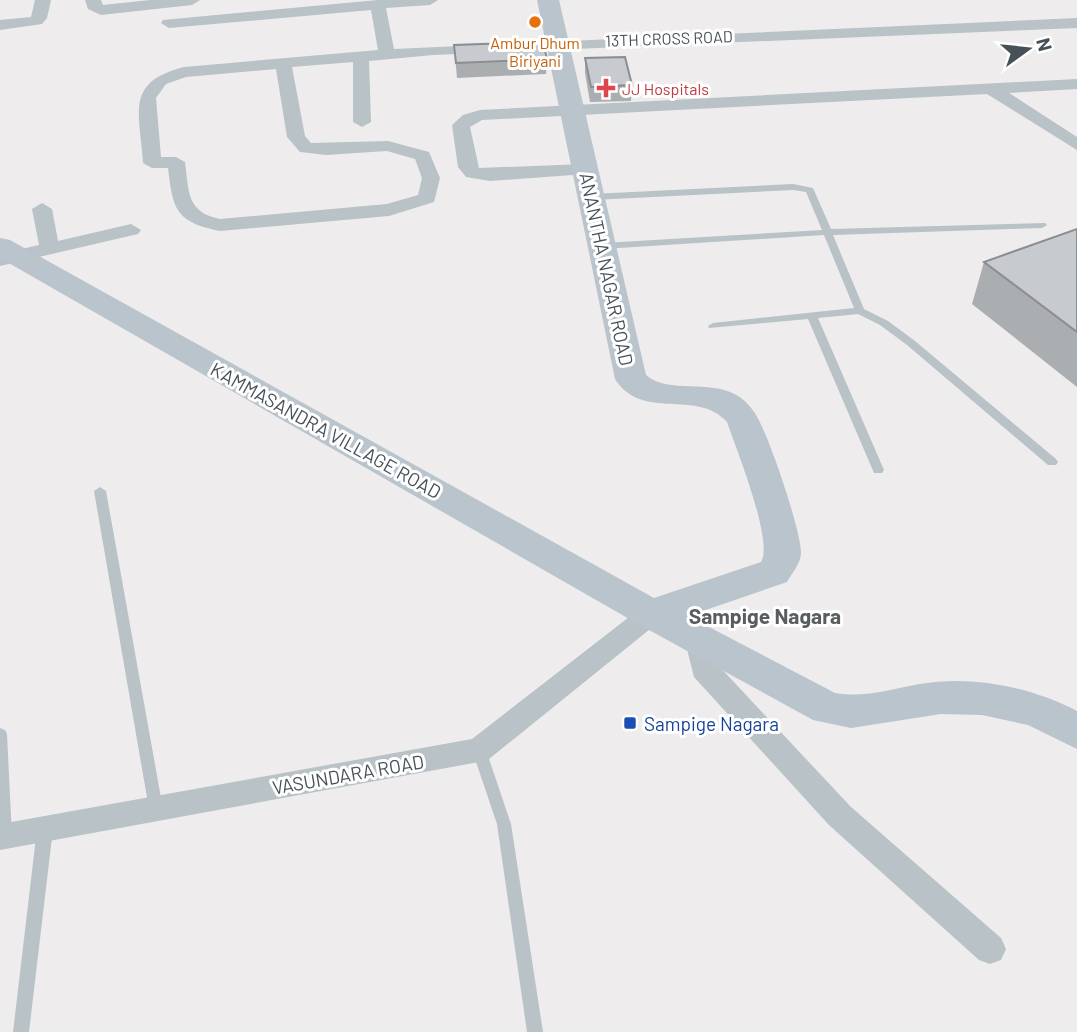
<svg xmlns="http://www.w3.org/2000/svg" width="1077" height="1032" font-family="Barlow,sans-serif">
  <rect width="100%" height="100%" fill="#eeecec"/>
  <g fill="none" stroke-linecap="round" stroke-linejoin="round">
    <path fill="#b8c2c7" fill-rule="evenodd" d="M793 184 813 188 831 229 1045 223 1047 225 1042 228 833 235 864 309 888 321 915 341 1056 459 1058 462 1056 465H1048L907 345 880 325 858 314 818 318 884 470 882 473H874L808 319 709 328 708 326 713 323 854 308 824 235 603 249 598 246 603 243 822 230 806 192 793 190 592 200 587 197 592 194Z
      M100 487 106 491 163 809 161 814 156 815 151 814 149 809 94 491Z
      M0 728 5 730 7 734 12 837 9 842 4 844 0 842Z
      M479 744 484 746 486 750 511 824 543 1032H527L497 824 472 750 474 746Z
      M45 822 50 824 53 829 29 1032H13L37 829 40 824Z"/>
    <path fill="#b8c2c7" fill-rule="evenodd" d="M35 0H51L47 18 42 24 0 30V20L31 17Z
      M85 0H101L103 5 150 0H200L192 5 101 15 88 9Z
      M378 0H438L430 5 386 8 394 49 1077 18V28L433 55 369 61 371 122 362 127 353 122V62L292 67 305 136 311 143 388 141 429 152 440 178 434 202 389 216 220 231C176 222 173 210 168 168H152L143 163C140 113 124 82 184 67L378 50 371 10 169 28 161 23 163 20ZM276 69 287 137 300 152 326 155 387 151 415 159 422 178 418 195 387 204 220 219C186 212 189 191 185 162L176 157H161L156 98 166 84 186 77Z
      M1077 79V89L1009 93 1077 137V150L987 94 482 120 470 127 479 168 586 164 595 169 586 174 490 181 466 177 458 167 452 125 463 115 480 110Z
      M42 203 52 209 58 241 131 224 141 230 138 234 0 266V254L39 245 32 209Z
      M651 604 660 607 664 614 660 621 489 759 479 762 0 850V824L472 739 642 607Z
      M698 631 707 634 717 664 851 807 1001 938 1006 949 1001 960 990 964 979 960 829 825 694 677 685 641 689 634Z"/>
    <path fill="#b9c4cc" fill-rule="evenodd" d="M537 0H559L646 375C669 395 709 378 738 396 745 400 752 408 756 415 769 436 801 530 801 553 801 563 792 573 787 582L688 616 835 693C864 698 892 689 920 684 973 675 1030 687 1077 711V749L1028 725 982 715 941 714 851 728 813 720 638 624 0 258V238L10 240 654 598 761 562C774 542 736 448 727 422 697 388 642 422 615 379Z"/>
  </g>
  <path fill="#abaeb1" d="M454 45 547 59 546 74 457 78Z
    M585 58 632 85 631 101 590 102 585 73Z
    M1077 229V387L972 304 984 262Z"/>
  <path fill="#c7cace" stroke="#8b8d90" stroke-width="2" d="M543 42 547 59 456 63 454 45Z
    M625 57 632 85 591 87 585 58Z
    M1077 229V332L984 262Z"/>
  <circle fill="#e8710a" stroke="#fff" stroke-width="2.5" cx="535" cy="22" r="7"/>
  <path fill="#e0444e" stroke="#fff" stroke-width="2.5" d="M602.5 77.5h7v7h7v7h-7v7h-7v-7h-7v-7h7z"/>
  <rect fill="#1a4fb4" stroke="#fff" stroke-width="2.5" x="623" y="716" width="14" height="14" rx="3.5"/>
  <g text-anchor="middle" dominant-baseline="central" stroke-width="6" stroke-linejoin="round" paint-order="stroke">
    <g font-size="16" fill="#465157" stroke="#fff">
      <text transform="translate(669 38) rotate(-2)">13TH CROSS ROAD</text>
    </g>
    <g font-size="16" fill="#c56008" stroke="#fff">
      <text x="535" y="42">Ambur Dhum<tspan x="535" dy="18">Biriyani</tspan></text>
    </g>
    <g font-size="16" fill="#be3a42" stroke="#fff" text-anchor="start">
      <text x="622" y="88">JJ Hospitals</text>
    </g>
    <g font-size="19" fill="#465157" stroke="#fff">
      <text transform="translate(607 269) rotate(78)">ANANTHA NAGAR ROAD</text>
      <text transform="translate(326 430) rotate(29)">KAMMASANDRA VILLAGE ROAD</text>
      <text transform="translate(348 774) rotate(-10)">VASUNDARA ROAD</text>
    </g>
    <g font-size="19" fill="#164399" stroke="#fff" text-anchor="start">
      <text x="644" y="723">Sampige Nagara</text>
    </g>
    <g font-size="21" font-weight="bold" fill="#595d60" stroke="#fff">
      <text x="765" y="615">Sampige Nagara</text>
    </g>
  </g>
  <g transform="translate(1028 49) rotate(75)" stroke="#ffffff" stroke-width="5" paint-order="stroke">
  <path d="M0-5L12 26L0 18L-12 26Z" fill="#465157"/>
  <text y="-10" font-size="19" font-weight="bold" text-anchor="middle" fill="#465157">N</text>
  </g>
</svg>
